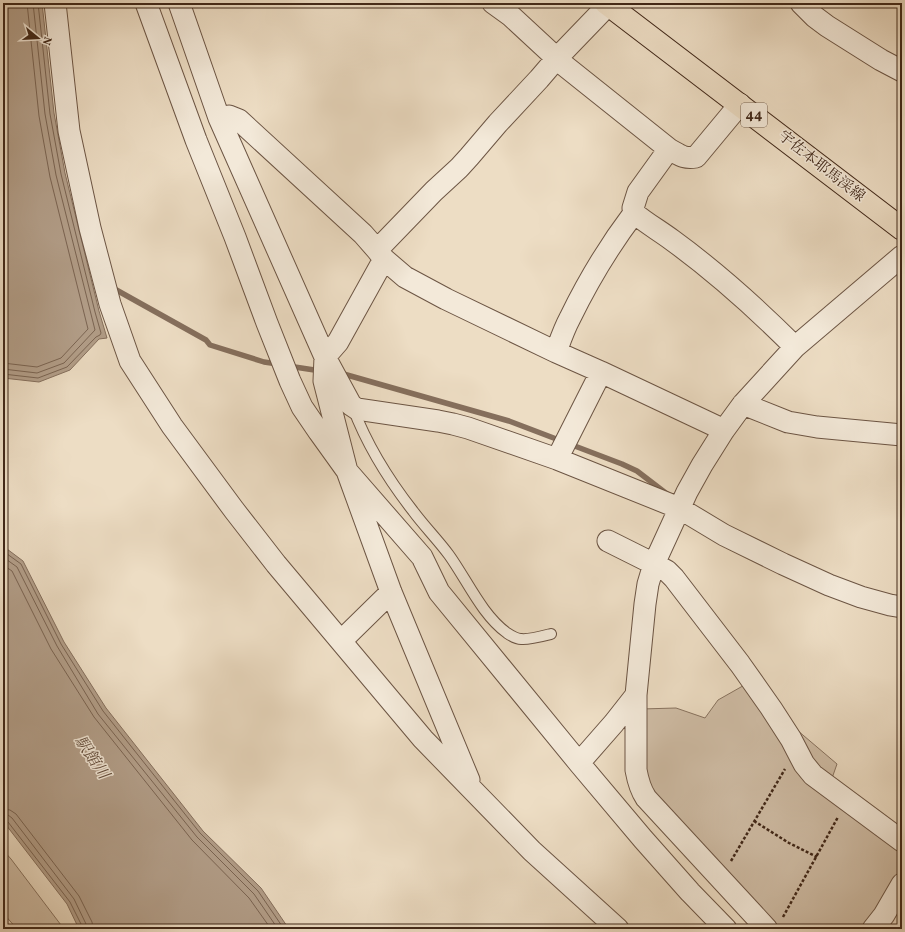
<svg xmlns="http://www.w3.org/2000/svg" width="905" height="932" font-family="Vollkorn,'Noto Serif JP',serif">
  <rect width="100%" height="100%" fill="#edddc4"/>
  <filter id="stains"><feTurbulence type="fractalNoise" baseFrequency=".005" numOctaves="4"/><feColorMatrix values="0 0 0 0 .2 0 0 0 0 .09 0 0 0 0 .02 0 0 0 .5 -.17"/></filter>
  <radialGradient id="worn" r=".72"><stop offset=".6" stop-color="#630" stop-opacity="0"/><stop offset="1" stop-color="#630" stop-opacity=".3"/></radialGradient>
  <path fill="#d0bea7" stroke="#887360" d="M748 683 797 730 837 764 831 781 902 847V873L895 887 868 929H772L648 794 641 709 676 708 705 718 718 700Z
    M3 850 11 859 64 929H17L3 913Z"/>
  <path fill="#b39f8a" stroke="#856f5d" d="M3 3H42L54 113 65 173 99 311 107 338 99 339 70 370 39 382 3 378Z
    M3 546 23 561 64 642 106 708 203 831 261 888 289 929H79L67 904 3 821Z"/>
  <g fill="none" stroke-linecap="round" stroke-linejoin="round">
    <path stroke="#7a6452" stroke-width="1" d="M3 363 37 367 61 358 88 329 50 177 39 116 27 3
      M3 369 37 373 64 363 95 330 56 175 45 114 33 3
      M3 374 38 378 67 367 96 337 100 335 101 333 95 312 61 174 50 114 38 3
      M3 551 21 564 61 644 103 711 200 833 258 891 284 929
      M3 557 17 567 57 646 98 714 197 837 254 894 278 929
      M3 565 12 571 51 649 94 717 192 840 249 898 271 929
      M3 809 10 810 16 814 79 896 92 922 93 929
      M3 815H8L12 818 74 899 86 924 87 929
      M3 820 8 822 70 902 82 926V929"/>
    <path stroke="#856f5d" stroke-width="5.5" d="M111 287 206 340 210 345 264 362 278 364
      M288 366 321 371
      M340 373 509 421 622 464 637 471 667 494"/>
    <defs>
      <path id="service" d="M353 408C367 445 388 479 413 511 424 526 438 540 449 555 467 580 482 615 507 633 510 635 517 639 521 639 528 640 543 636 551 634"/>
      <path id="minor" d="M55 3 69 131 90 228 110 304 130 361 172 426 234 510 276 564 423 739 532 851 618 929
        M146 3 196 140 235 237 267 323 290 381 302 407 319 432 347 471 391 592 469 780
        M179 3 219 118 325 357 351 405 357 409 438 421 453 424 468 428 557 459 679 508 724 535 783 564 829 585 861 597 890 605 902 607
        M493 3 511 16 565 66 669 149C680 155 683 159 696 157L740 104
        M801 3 815 17 827 26 881 60 902 71
        M219 118 229 116 239 120 363 234 377 250 384 259 338 342 325 357 324 381 347 471 422 557 439 592 579 763 643 839 690 892 726 929
        M669 149 638 192 633 208 634 213C646 223 660 231 672 240 716 272 756 308 795 347
        M377 250 434 191 459 168 469 157 498 123 539 79 557 58 610 3
        M384 259 405 277 446 299 556 352 601 372 724 430
        M556 352C560 341 564 329 570 318 588 281 609 246 634 213
        M743 404 788 422 817 427 902 435
        M557 459 601 372
        M608 541 654 564 667 571 674 578 740 664 771 708 791 739 804 764 813 775 902 841
        M341 641 391 592
        M579 763 614 723 636 695
        M767 929 646 798C640 789 638 781 636 770V695L645 604 648 584 654 564 687 492 702 465 724 430 743 404 795 347 902 256
        M873 929 884 915 902 884"/>
      <path id="primary" d="M606 3 902 229"/>
    </defs>
    <use href="#service" stroke="#6c5544" stroke-width="12"/>
    <use href="#minor" stroke="#6c5544" stroke-width="23"/>
    <use href="#primary" stroke="#412819" stroke-width="24"/>
    <path stroke="#412819" stroke-width="2.5" stroke-dasharray="3 2" stroke-linecap="butt" d="M754 821 789 843 817 857
      M731 861 785 769
      M783 917 838 817"/>
    <use href="#service" stroke="#f3e9d9" stroke-width="10"/>
    <use href="#minor" stroke="#f3e9d9" stroke-width="21"/>
    <use href="#primary" stroke="#edddc4" stroke-width="22"/>
  </g>
  <g text-anchor="middle" dominant-baseline="central" stroke-width="3" stroke-linejoin="round" paint-order="stroke">
    <rect fill="#f3e9d9" stroke="#766253" stroke-width="1" x="741" y="103" width="26" height="24" rx="3"/>
    <g font-size="14" font-weight="bold" fill="#412819">
      <text x="754" y="115">44</text>
    </g>
    <g font-size="15" fill="#412819" stroke="#f3e9d9">
      <text transform="translate(821 167) rotate(38)">宇佐本耶馬渓線</text>
    </g>
    <g font-size="16" font-style="italic" fill="#634c3b" stroke="#f3e9d9">
      <text transform="translate(91 758) rotate(56)">駅館川</text>
    </g>
  </g>
  <rect width="905" height="932" fill="none" stroke="#edddc4" stroke-width="16"/>
  <rect x="4" y="4" width="897" height="924" fill="none" stroke="#412819" stroke-width="2"/>
  <rect x="8" y="8" width="889" height="916" fill="none" stroke="#412819"/>
  <g transform="translate(38 38) rotate(108)" stroke="#f3e9d9" stroke-width="3" paint-order="stroke">
  <path d="M0-3L7 15L0 10L-7 15Z" fill="#412819"/>
  <text y="-6" font-size="11" font-weight="bold" text-anchor="middle" fill="#412819">N</text>
  </g>
  <rect width="100%" height="100%" filter="url(#stains)"/>
  <rect width="100%" height="100%" fill="url(#worn)"/>
</svg>
